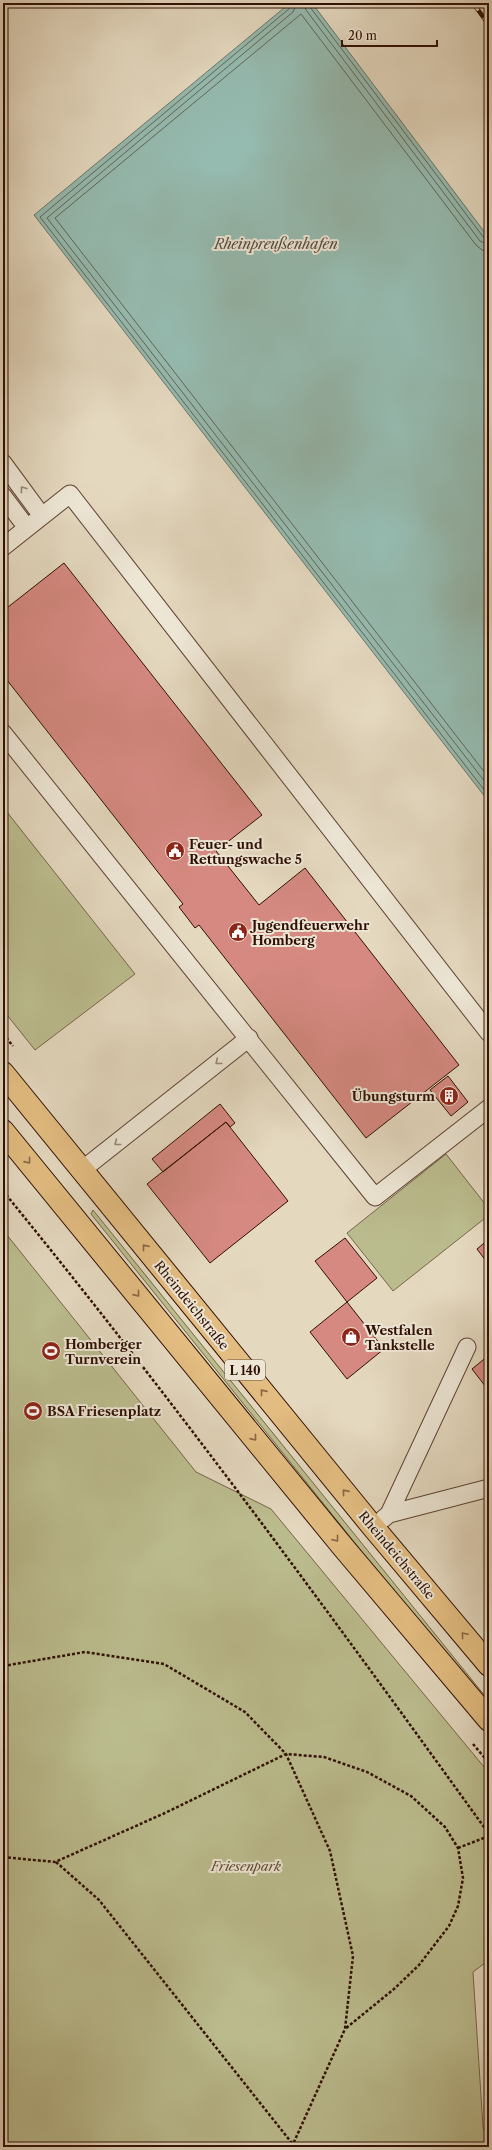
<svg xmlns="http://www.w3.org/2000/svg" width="492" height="2150" font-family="'Libre Caslon Text',serif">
  <rect width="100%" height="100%" fill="#e4d8bf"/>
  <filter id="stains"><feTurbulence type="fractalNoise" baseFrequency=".005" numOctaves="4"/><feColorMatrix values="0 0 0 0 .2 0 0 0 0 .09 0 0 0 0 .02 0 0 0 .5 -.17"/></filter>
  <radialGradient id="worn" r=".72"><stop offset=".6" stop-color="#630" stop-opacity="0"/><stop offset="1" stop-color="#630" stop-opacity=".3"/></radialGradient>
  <path fill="#bbbc8e" stroke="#766648" d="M3 807 135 974 35 1050 3 1010Z
    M446 1154 489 1209V1215L393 1291 347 1233Z
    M93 1210 489 1701V1710L91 1214Z
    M3 1230 196 1472 271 1509 489 1773V1960L473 1972 483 2127 489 2147H3Z"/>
  <path fill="#95baaf" stroke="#6d766a" d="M290 3H312L489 238V802L34 215Z"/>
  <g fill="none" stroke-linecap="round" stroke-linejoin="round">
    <path stroke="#626459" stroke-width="1" d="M292 3 290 8 40 217 489 796
      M297 3 293 12 47 218 489 787
      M304 3 306 10 480 241 489 245
      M309 3 310 7 484 238 489 240
      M489 251 482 250 476 245 301 14 55 218 489 778"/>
  </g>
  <path fill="#d58981" stroke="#300f03" d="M64 563 262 815 216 851 259 905 305 868 459 1065 366 1138 199 925 195 928 179 907 183 904 3 675V611Z
    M448 1076 468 1102 451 1116 430 1090Z
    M220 1104 235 1123 230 1127 226 1122 163 1172 152 1159Z
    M226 1122 288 1201 210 1263 147 1184Z
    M345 1238 377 1278 347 1302 315 1261Z
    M489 1239V1265L477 1249Z
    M347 1302 384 1349 347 1379 310 1332Z
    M489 1355V1391L472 1369Z"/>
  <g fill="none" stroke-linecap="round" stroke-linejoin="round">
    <defs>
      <path id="service" d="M3 463 42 516
        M3 496 27 528
        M3 547 70 494 489 1033
        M3 733 375 1197 489 1108
        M82 1170 249 1038
        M389 1514 467 1347
        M383 1519 389 1514 489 1488"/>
      <path id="primary" d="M3 1073 373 1527 489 1665
        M3 1131 343 1547 489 1720"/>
    </defs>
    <use href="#service" stroke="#5d4132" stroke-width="19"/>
    <use href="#primary" stroke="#300f03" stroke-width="24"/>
    <path stroke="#300f03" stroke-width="2.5" stroke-dasharray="3 2" stroke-linecap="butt" d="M3 1034 13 1046
      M3 1191C173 1399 332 1616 489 1834
      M3 1666 85 1652 164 1664 245 1712 286 1754 330 1851 353 1956 345 2029 294 2142 289 2147
      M473 1744 489 1763
      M458 1848 489 1836
      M3 1857 55 1862 165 1813 286 1754 324 1757 367 1772 411 1796 445 1827 458 1848 463 1878 458 1906 449 1926 419 1965 394 1989 345 2029
      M56 1862 99 1900 295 2147"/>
    <use href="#service" stroke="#ede6d5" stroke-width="17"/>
    <use href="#primary" stroke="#e2bc80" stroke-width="22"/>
    <defs>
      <path id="rail" d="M473 3 489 25"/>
    </defs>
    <use href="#rail" stroke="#300f03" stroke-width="4.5"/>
    <use href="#rail" stroke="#ede6d5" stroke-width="3" stroke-dasharray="9" stroke-linecap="butt"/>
  </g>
  <defs><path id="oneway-chevron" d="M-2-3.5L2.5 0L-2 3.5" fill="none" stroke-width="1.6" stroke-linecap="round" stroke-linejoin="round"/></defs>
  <g stroke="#988576">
    <use href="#oneway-chevron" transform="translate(23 489) rotate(-127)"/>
    <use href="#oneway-chevron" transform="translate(218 1062) rotate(141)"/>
    <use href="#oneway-chevron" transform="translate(117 1143) rotate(142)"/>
  </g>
  <g stroke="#896642">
    <use href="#oneway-chevron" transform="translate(28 1161) rotate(51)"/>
    <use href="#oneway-chevron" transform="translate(145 1247) rotate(-129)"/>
    <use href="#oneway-chevron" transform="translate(137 1294) rotate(51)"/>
    <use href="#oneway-chevron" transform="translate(263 1392) rotate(-129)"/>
    <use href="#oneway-chevron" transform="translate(254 1438) rotate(51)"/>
    <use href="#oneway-chevron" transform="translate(345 1492) rotate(-129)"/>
    <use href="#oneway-chevron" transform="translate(336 1539) rotate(51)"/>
    <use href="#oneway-chevron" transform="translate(464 1635) rotate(-130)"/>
  </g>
  <defs>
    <symbol id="civic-disc" viewBox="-11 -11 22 22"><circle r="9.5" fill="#8f2418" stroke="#ede6d5"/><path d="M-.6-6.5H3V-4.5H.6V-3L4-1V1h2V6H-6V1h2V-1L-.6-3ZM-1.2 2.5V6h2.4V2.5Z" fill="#fff"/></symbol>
    <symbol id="building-disc" viewBox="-11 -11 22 22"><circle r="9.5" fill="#8f2418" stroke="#ede6d5"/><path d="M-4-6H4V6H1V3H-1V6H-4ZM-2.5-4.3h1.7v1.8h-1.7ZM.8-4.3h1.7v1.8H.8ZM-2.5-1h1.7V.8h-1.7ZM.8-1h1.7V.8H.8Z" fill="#fff"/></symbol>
    <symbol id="shop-disc" viewBox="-11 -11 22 22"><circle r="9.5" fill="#8f2418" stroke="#ede6d5"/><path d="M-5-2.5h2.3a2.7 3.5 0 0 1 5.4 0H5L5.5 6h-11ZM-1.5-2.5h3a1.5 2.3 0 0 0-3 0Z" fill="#fff"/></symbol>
    <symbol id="stadium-disc" viewBox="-11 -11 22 22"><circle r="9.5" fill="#8f2418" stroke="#ede6d5"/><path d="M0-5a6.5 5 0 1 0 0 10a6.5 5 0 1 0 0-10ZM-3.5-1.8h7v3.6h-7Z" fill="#fff"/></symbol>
  </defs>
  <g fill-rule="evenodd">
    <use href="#civic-disc" x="164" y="840" width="22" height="22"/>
    <use href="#civic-disc" x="227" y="921" width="22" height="22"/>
    <use href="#building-disc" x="438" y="1085" width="22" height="22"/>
    <use href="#shop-disc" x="340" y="1326" width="22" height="22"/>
    <use href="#stadium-disc" x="40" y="1340" width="22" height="22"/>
    <use href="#stadium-disc" x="22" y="1400" width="22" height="22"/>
  </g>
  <g text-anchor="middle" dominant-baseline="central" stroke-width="4" stroke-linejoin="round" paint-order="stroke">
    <rect fill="#ede6d5" stroke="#695042" stroke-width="1" x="225" y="1360" width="40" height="20" rx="3"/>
    <g font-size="12" font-weight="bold" fill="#300f03">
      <text x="245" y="1370">L 140</text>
    </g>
    <g font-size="13" font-weight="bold" fill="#300f03" stroke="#ede6d5" text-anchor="start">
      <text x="189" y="844">Feuer- und<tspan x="189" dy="15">Rettungswache 5</tspan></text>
      <text x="252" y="925">Jugendfeuerwehr<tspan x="252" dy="15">Homberg</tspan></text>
      <text x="435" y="1096" text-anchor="end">Übungsturm</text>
      <text x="365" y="1330">Westfalen<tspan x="365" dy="15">Tankstelle</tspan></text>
      <text x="65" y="1344">Homberger<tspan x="65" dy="15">Turnverein</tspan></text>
      <text x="47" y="1411">BSA Friesenplatz</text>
    </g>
    <g font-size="13" fill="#300f03" stroke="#ede6d5">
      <text transform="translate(192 1305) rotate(51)">Rheindeichstraße</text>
      <text transform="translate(397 1555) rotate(50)">Rheindeichstraße</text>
    </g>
    <g font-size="13" font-style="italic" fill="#614c34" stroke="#ede6d5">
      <text x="246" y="1866">Friesenpark</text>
    </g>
    <g font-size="14" font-style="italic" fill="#534b3f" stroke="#ede6d5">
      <text x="276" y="244">Rheinpreußenhafen</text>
    </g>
  </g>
  <rect width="492" height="2150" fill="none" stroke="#e4d8bf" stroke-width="16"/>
  <rect x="4" y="4" width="484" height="2142" fill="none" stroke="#300f03" stroke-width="2"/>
  <rect x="8" y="8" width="476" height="2134" fill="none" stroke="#300f03"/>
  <path d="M342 40v6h95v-6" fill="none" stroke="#300f03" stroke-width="2"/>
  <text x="348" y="40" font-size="12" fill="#300f03" stroke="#ede6d5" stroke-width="3" paint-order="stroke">20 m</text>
  <rect width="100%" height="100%" filter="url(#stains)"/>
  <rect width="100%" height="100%" fill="url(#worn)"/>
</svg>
